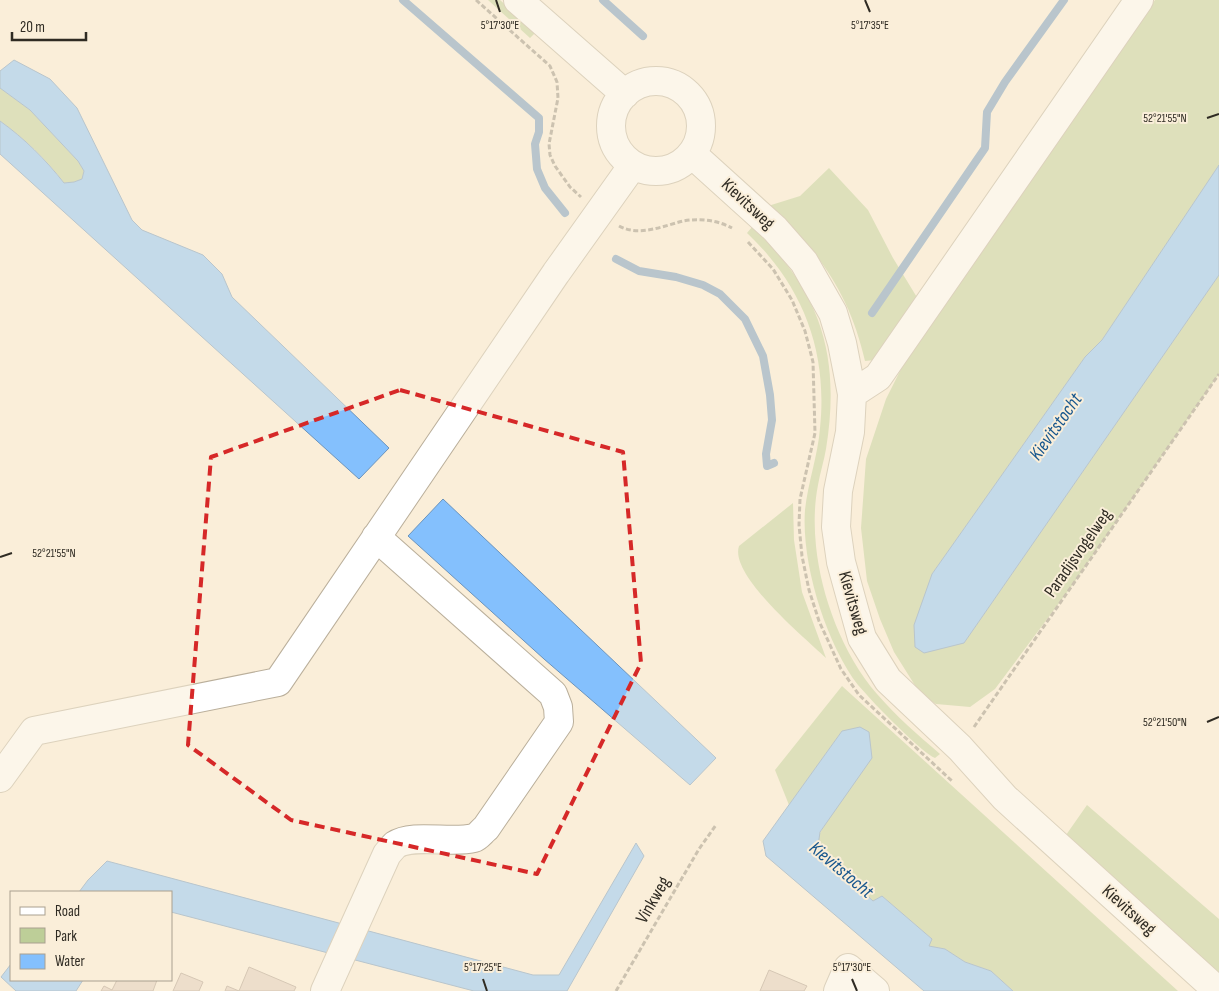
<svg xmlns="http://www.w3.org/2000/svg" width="1219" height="991" font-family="'Sofia Sans Condensed',sans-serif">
  <rect width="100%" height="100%" fill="#faeed9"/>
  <path fill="#bdce98" d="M488 0H500L536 32 530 38Z
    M1155 0H1219V165L1102 340 1085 357 932 574 964 643 1219 275V374L1071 587 995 689 970 707 936 704 925 697 916 687 894 652 880 619 867 581 861 528 866 459 886 399 903 365Z
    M0 88 30 110 78 161 84 171 82 179 74 182 64 183C47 160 24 138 0 121Z
    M829 168 868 210 893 258 918 299 875 360 865 361C850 295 819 250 768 206L800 196Z
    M752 227C821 291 841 356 826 449 824 461 820 473 818 485 814 505 814 526 816 546 821 596 843 655 877 694 896 716 918 735 940 754L935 758C923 753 887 716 876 705 870 698 864 692 858 685 826 643 801 563 805 510 808 482 818 455 820 428 828 351 803 286 747 233Z
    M793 503 794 540 802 592 826 658C805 638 729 575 739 546Z
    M842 686 1178 991H1013L991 971 965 962 945 949 928 946 932 939 882 896 873 901C862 892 825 863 820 852 815 843 819 834 824 826L842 731 789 805 775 770Z
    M1087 805 1219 919V974L1144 908 1066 835Z"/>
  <path fill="#84c0fd" stroke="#6a93bc" d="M14 60 50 79 77 108 132 220 142 230 203 255 222 274 232 297 389 448 359 479 0 154V121C24 138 46 160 64 183L74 182 82 179 84 171 78 161 30 110 0 88V71Z
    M1219 165V275L964 643 924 653 915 647 914 625 932 574 1085 357 1102 340Z
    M443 499 716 758 690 785 544 659 408 536Z
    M860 727 869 732 872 758 820 832 818 846 820 853 873 901 882 896 932 939 929 946 945 949 965 962 991 971 1013 991H924L766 856 763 841 842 731Z
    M636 843 644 856 567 991H474L171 912V892H79L88 880 107 861 533 975H559Z
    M11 964V980H83L76 991H16L1 977Z"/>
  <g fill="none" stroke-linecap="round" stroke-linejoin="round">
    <path stroke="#6a93bc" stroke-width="8" d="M403 0 539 118V132L535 144 537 169 545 188 565 213
      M603 0 643 36
      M616 259 639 271 676 277 703 285 720 294 745 319 763 356 770 395 772 420 766 454 767 466 774 463
      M872 313 985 148 987 112 1005 82 1064 0"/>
  </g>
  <path fill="#decabb" stroke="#aa9788" d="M249 967 296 987 294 991H225L227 986 239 991Z
    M769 970 807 986 804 991H760Z
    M181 973 203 982 199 991H173Z
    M117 980H157L153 991H101L104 986 112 990Z"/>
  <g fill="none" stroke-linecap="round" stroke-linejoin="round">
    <defs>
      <path id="minor" d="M518 0 625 94
        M611 126a45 45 0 1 1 90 0a45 45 0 1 1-90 0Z
        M692 154 775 229 804 262 833 313 842 343 852 394 850 432 838 491 836 527 841 562 862 638 888 680 960 748 1005 798 1218 991
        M852 394 878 377 1139 0
        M0 778 34 731 278 682 556 273 633 165
        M325 991 387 854C389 852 392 848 395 845 413 833 451 844 474 838 478 837 482 831 486 828L559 722 558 707 553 694 376 537
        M838 991 848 968 875 991"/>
    </defs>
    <use href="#minor" stroke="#baaf9b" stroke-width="30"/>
    <path stroke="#948c7e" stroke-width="3" stroke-dasharray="5 2.5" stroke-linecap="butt" d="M476 0 550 66 557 82 558 98 549 144 550 155 555 166 570 187 581 197
      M619 226C639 237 663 226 683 221 700 218 717 220 732 228
      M748 242 773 269 792 300 805 331 813 362 815 433 800 499 799 525 802 556 809 590 819 621 841 669 859 695 952 781
      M974 727 1219 374
      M616 991 699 849 716 825"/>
    <use href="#minor" stroke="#fff" stroke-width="28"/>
  </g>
  <path d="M0 0H1219V991H0ZM400 390 623 452 641 663 537 874 291 820 188 745 211 457Z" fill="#faeed9" fill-opacity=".55" fill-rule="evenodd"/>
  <path fill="none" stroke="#d62828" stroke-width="4" stroke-dasharray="10 6" stroke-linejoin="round" d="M400 390 623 452 641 663 537 874 291 820 188 745 211 457Z"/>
  <path fill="none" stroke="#2f2b23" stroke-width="2" d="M496 0 500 12M865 0 870 12M1207 118 1219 114M0 557 12 553M1207 722 1219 717M483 979 487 991M852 979 857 991"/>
  <g text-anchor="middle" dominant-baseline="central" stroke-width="4" stroke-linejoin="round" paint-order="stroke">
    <g font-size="18" fill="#2f2b23" stroke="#faeed9">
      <text transform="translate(748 204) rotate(43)">Kievitsweg</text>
      <text transform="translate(1078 553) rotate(-55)">Paradijsvogelweg</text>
      <text transform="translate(853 603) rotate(74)">Kievitsweg</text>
      <text transform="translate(653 900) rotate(-60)">Vinkweg</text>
      <text transform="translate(1129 910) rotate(42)">Kievitsweg</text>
    </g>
    <g font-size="19" font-style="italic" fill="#18578e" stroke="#faeed9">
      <text transform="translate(1056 427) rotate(-55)">Kievitstocht</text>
      <text transform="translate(841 870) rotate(40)">Kievitstocht</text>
    </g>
  </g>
  <g font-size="12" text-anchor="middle" fill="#2f2b23" stroke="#faeed9" stroke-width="4" stroke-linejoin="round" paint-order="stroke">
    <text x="500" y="29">5°17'30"E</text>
    <text x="870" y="29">5°17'35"E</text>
    <text x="1165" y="122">52°21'55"N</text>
    <text x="54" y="557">52°21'55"N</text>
    <text x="1165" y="726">52°21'50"N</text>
    <text x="483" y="971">5°17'25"E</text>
    <text x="852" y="971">5°17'30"E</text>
  </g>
  <rect x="10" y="891" width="162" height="90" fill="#faeed9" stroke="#a9a090"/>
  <rect x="20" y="907" width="25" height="8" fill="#ffffff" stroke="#a9a090"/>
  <text x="55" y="916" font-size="15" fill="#2f2b23">Road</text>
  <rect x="20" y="928" width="25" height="15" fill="#bdce98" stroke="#a9a090"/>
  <text x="55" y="941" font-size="15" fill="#2f2b23">Park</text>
  <rect x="20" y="954" width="25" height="15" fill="#84c0fd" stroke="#a9a090"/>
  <text x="55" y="966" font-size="15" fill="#2f2b23">Water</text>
  <path d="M12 32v8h74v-8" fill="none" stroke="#2f2b23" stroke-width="2.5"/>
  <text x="20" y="32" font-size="15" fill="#2f2b23" stroke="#faeed9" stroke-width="4" paint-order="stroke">20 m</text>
</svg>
